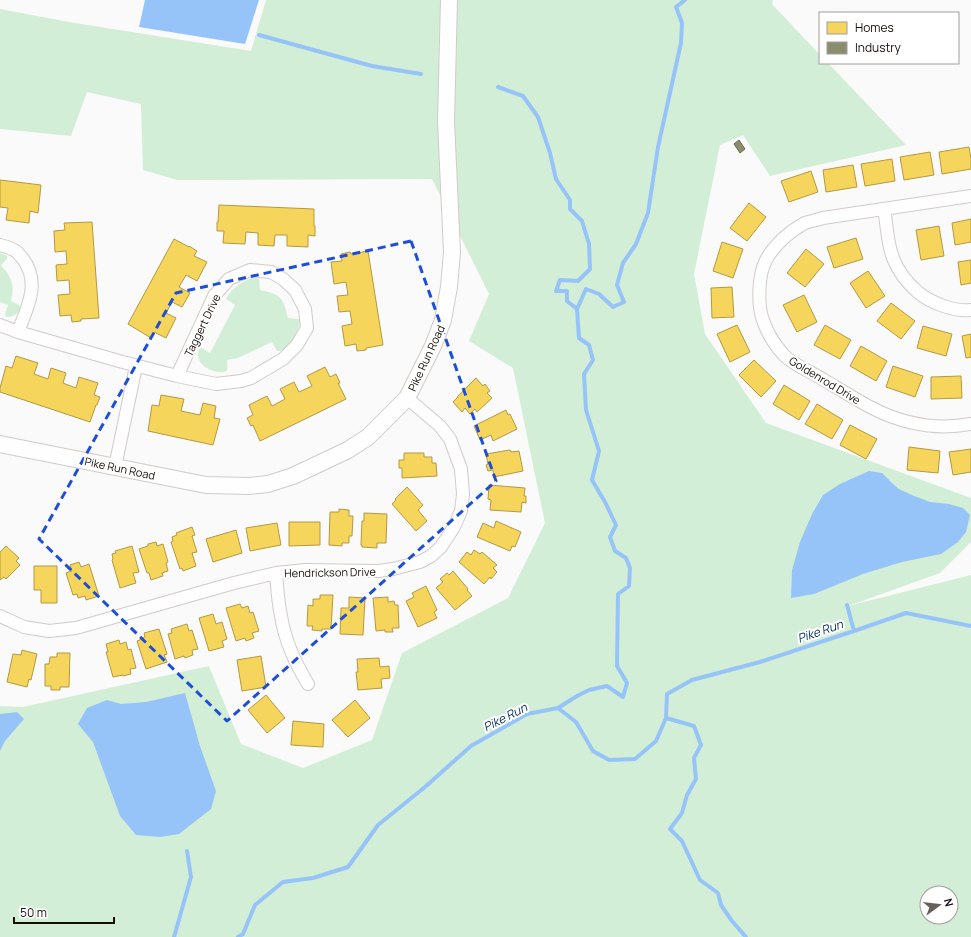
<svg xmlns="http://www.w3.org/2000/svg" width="971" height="937" font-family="Manrope,sans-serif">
  <rect width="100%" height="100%" fill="#fafafa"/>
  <path fill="#d3eed6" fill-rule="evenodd" d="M266 0H773L772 4 820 55V63H828L906 145 770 176 743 135 720 145 694 274 705 334 766 423 971 498V542L940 573 848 606 971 575V937H0V706L23 707 209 666 241 744 303 768 372 740 402 653 508 598 545 523 513 368 469 341 489 294 432 179 177 180 143 170 141 104 87 92 71 136 0 129V9L69 22 251 51ZM927 893H951V917H927Z
    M0 253 7 256V259L1 265C12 278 15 285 11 301L19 305 21 308C18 314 13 317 6 317L5 314 8 305 0 302Z
    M251 278H257L259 279 260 290C280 294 284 298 288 318L298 319 300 320C300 330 288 352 277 351L272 342 238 358 227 360C227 363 228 367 227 370 225 376 192 370 199 349L202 348 210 353 235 305 226 299 227 297C233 287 241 283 251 278Z"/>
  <path fill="#96c4f8" d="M145 0H259L245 44 139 27Z
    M869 471 882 473 893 484 899 489 914 496 930 502 949 504 963 508 970 515 966 532 958 542 941 554 902 562 863 574 814 594 791 598 792 570 800 542 812 514 823 495 840 484Z
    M185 693 200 746 216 791 211 809 179 834 160 837 136 835 120 816 93 742 78 724 87 708 107 700 121 704 146 702Z
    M17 712 24 719 5 741 0 751V714Z"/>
  <path fill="#f6d55c" stroke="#b39943" d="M969 147 971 159V169L942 174 939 152Z
    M930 152 934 175 904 180 900 157Z
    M892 159 895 181 865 186 861 164Z
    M853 165 857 187 826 192 823 170Z
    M811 171 818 192 789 202 781 181Z
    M0 180 41 185 38 213 30 211 29 223 6 220 8 208 0 207Z
    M749 203 766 217 747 241 730 228Z
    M219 205 314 209V226H315V236L308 235V247L287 246V235H275L274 246 258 245V233L246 232 245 244 223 243 224 231H217V222H218Z
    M971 219V242L955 245 952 223Z
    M92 222 99 318 81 319V321L72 322 71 315 60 316 58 295 70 294 69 280 57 281 56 265 67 264 66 251 55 252 54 231 65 230 64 223Z
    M939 226 944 256 921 260 916 230Z
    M856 238 863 259 834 268 827 247Z
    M174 239 189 247V246L197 251 194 256 207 262 197 281 186 275 179 287 190 293 182 307 172 302 166 313 176 318 166 338 154 332 151 338 128 324Z
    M722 242 743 249 733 278 713 271Z
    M806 249 824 264 805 287 787 273Z
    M368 251 383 345 366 348V350L357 351 356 344 345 346 342 326 352 324 350 311 339 312 337 296 348 295 346 282 334 284 331 262 342 261 341 254 350 252 351 254Z
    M971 260V283L961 285 958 262Z
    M868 271 885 296 866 308 850 283Z
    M732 287 734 317 712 318 711 288Z
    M804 295 817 322 797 332 783 305Z
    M891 303 915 321 901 339 877 321Z
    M737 325 750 352 730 362 717 334Z
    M825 325 851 340 840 359 814 345Z
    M923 326 952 334 946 356 917 348Z
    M971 334V357L966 358 962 336Z
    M861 346 887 361 876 381 850 366Z
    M16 356 38 363 34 374 48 379 51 368 66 373 63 383 76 388 79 377 98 383 94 395 100 397 97 405H96L90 422 0 392V388L6 366 12 368Z
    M754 360 776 381 761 397 739 375Z
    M893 366 923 376 915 397 886 387Z
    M325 367 330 377 336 374 340 383H338L346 399 260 441 253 425 251 426 247 418 253 415 249 405 267 396 272 406 285 399 280 389 294 382 299 392 312 386 307 376Z
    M961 376 962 398 931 399V377Z
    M476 378 483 386 485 384 490 391 487 393 492 398 477 412 475 409 470 414 465 408 462 412 453 402 458 397H457Z
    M784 385 810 401 799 420 773 404Z
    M161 395 184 399 181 411 200 415 203 403 216 406 214 418 220 419 213 445 148 431 152 405 159 406Z
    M817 404 843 420 832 439 805 424Z
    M506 410 508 415 510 414 517 429 493 441 491 435 480 440 474 426Z
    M850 425 877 439 866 459 840 445Z
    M909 447 940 451 938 473 907 470Z
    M971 449V472L953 475 949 452Z
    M510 450 511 452 519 451 523 471 494 477 493 470 488 471 486 465 488 464 486 454Z
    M404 453H424V457H432V463H436L437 476 402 478V468H399V460H404Z
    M489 485 525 488 524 496H526V503L522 502 521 512 490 510 491 500 488 499Z
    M407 487 423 505 418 510 427 521 416 531 392 504 396 500 395 499Z
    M339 509 349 510V516H353L352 536H349V543H342V546L329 545 330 512H339Z
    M364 513 387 514 386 543H377V548L362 547V545H361L362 521H364Z
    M496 521 521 532 515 547 512 546 510 551 477 537 483 523 494 528Z
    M289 522H320V545L289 546Z
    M277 523 281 545 250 551 246 528Z
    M192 527 195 535 192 536 197 552 192 553 196 566 183 571 182 568 180 569 171 542 173 541 172 537 177 535 176 533Z
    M236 530 242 553 213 562 206 539Z
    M156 542 157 546 163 544 168 562 166 563 168 571 162 573 163 576 151 580 149 573H147L139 549 148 546V544Z
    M6 546 19 558 16 561 20 565 6 579 4 577 0 580V552Z
    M132 546 139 572 133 573 136 583 120 588 112 560 113 559 112 554 116 553 115 551Z
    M474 550 480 554 482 552 497 565 493 568 497 572 491 579 490 577 484 584 459 562 467 552 471 555Z
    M79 562 81 567 89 564 99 596 86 600 85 596 78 598 77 594 73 595 66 573 72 571 70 565Z
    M34 566H57V603H41V590H34Z
    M453 571 468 589 467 590 472 596 455 610 436 588 443 582 440 579 447 573 449 575Z
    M426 586 437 610 434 612 437 618 418 627 406 601 414 597 412 593Z
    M320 595H333L331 629H322V631L312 630 313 626H307L308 605 313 606V599H320Z
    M349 597 365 598 363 635 340 634 341 608H349Z
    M388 597V602L394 601 395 605H398L399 628H392L393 632H385V630L376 631 373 598Z
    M240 604 242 608 248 606 250 613 253 612 259 631 252 633 254 638 246 641 245 638 236 641 226 608Z
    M213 614 216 624 222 622 227 639 222 641 224 647 209 651 199 618Z
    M187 624 189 631 192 630 198 649 192 650 193 655 185 658 184 656 175 659 168 634 172 633 171 629Z
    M159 629 167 654 164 655 167 662 146 669 137 641 140 640V639L145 637 144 633Z
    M119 640 120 644 126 642 128 650 131 649 136 668 130 669 131 674 123 676V675L113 677 106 652H108L106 644Z
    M22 650 37 654 31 680 29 679 27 687 7 682 13 654 21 655Z
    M57 653H70L69 687H60V690H51V686H45V664H49L50 657H57Z
    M261 656 266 687 242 691 237 660Z
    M379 658 380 667 389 666 390 678 381 679 382 688 358 690 356 672H358L357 659Z
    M266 695 285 718 267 733 248 710Z
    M355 700 370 718 348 737 332 720Z
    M293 721 324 724 323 747 291 745Z"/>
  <path fill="#8c8c6e" stroke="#69664f" d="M739 140 745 149 740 153 734 144Z"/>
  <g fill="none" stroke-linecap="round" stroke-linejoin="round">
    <path stroke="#96c4f8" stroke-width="4" d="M259 35 372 66 421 74
      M498 87 523 96 538 117 550 153 556 179 570 200V209L582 221 589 244 590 269 578 281 560 280 556 291H567V301L577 309
      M847 605 854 631
      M558 708 577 696 589 690 607 686 623 697 627 683 617 666 618 594 629 586 630 568 626 558 615 551 610 537 616 525 605 502 592 480 599 451 586 410 584 374 593 360 589 345 579 338 577 309 586 289 599 294 613 307 624 302 617 285 623 263 636 244 648 213 658 147 681 43 682 23 676 7 685 0
      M666 718 694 726 701 745 694 758 696 779 687 795 682 813 670 829 682 841 700 880 718 893 721 905 732 921 746 937
      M174 937 191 877 187 851
      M238 937 243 934 255 905 283 882 313 878 348 867 378 825 425 787 471 746 527 714 558 708 576 722 593 751 609 760 635 759 656 741 666 718 667 694 692 680 760 662 854 631 906 613 971 626"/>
    <defs>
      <path id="street" d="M971 196 823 218C817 220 811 221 805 223 790 231 774 245 766 260 758 275 757 307 764 323 768 334 775 345 783 354 790 363 813 373 824 380 840 389 856 400 874 409 904 424 938 430 971 424
        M884 209C887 225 887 242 893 258 898 271 908 284 919 293 931 303 955 312 971 310
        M0 245C5 246 13 249 17 252 19 254 21 257 23 259 41 283 27 308 18 332
        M0 325 18 332 119 361 177 376 216 384 241 381 251 378 283 359 297 345 307 328 305 309 295 290 283 279 271 272 250 270 229 279 214 296 177 376
        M115 467 136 366
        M276 573C277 587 278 602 281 616 285 641 295 663 308 684
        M0 616 24 627 49 631 76 628 234 583 276 573 305 570 378 571 393 569 420 562 431 556 441 547 454 527 461 511 463 494 461 469 450 439 440 426 407 398"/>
      <path id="secondary" d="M0 444 206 485 249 486 268 484 293 476 348 450 368 437 407 398 433 346 443 320 449 287 452 252 446 121 449 0"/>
    </defs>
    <use href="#street" stroke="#d1cbc8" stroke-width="14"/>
    <use href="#secondary" stroke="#d1cbc8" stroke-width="18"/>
    <use href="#street" stroke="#fefefe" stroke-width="12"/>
    <use href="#secondary" stroke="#fefefe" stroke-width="16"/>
  </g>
  <path fill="none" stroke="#1d4ed8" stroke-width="3" stroke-dasharray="8 5" stroke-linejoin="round" d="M411 241 496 481 227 721 39 539 176 293Z"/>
  <g text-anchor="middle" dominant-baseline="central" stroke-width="4" stroke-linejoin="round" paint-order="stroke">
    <g font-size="11" fill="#170c08" stroke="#fff">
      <text transform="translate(202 325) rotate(-64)">Taggert Drive</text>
      <text transform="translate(426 358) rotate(-65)">Pike Run Road</text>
      <text transform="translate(825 380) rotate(31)">Goldenrod Drive</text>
      <text transform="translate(120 468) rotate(12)">Pike Run Road</text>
      <text transform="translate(330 572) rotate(-1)">Hendrickson Drive</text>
    </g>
    <g font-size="12" font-style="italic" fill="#002e5b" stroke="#fff">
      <text transform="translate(820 631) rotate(-19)">Pike Run</text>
      <text transform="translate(505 717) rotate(-27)">Pike Run</text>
    </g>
  </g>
  <rect x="819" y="12" width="140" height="52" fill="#ffffff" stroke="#a29e9c"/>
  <rect x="827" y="22" width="20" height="12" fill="#f6d55c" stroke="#a29e9c"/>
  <text x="855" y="32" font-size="12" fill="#170c08">Homes</text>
  <rect x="827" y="42" width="20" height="12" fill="#8c8c6e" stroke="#a29e9c"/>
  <text x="855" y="52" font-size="12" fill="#170c08">Industry</text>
  <g transform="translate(939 905) rotate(75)"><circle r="19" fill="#ffffff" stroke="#a29e9c"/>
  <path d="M0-3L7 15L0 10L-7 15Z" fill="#665f5d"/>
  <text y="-6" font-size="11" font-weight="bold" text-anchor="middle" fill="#170c08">N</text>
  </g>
  <path d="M14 917v6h100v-6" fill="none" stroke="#170c08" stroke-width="2"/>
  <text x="20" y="917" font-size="12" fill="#170c08" stroke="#ffffff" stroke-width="3" paint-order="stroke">50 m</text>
</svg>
